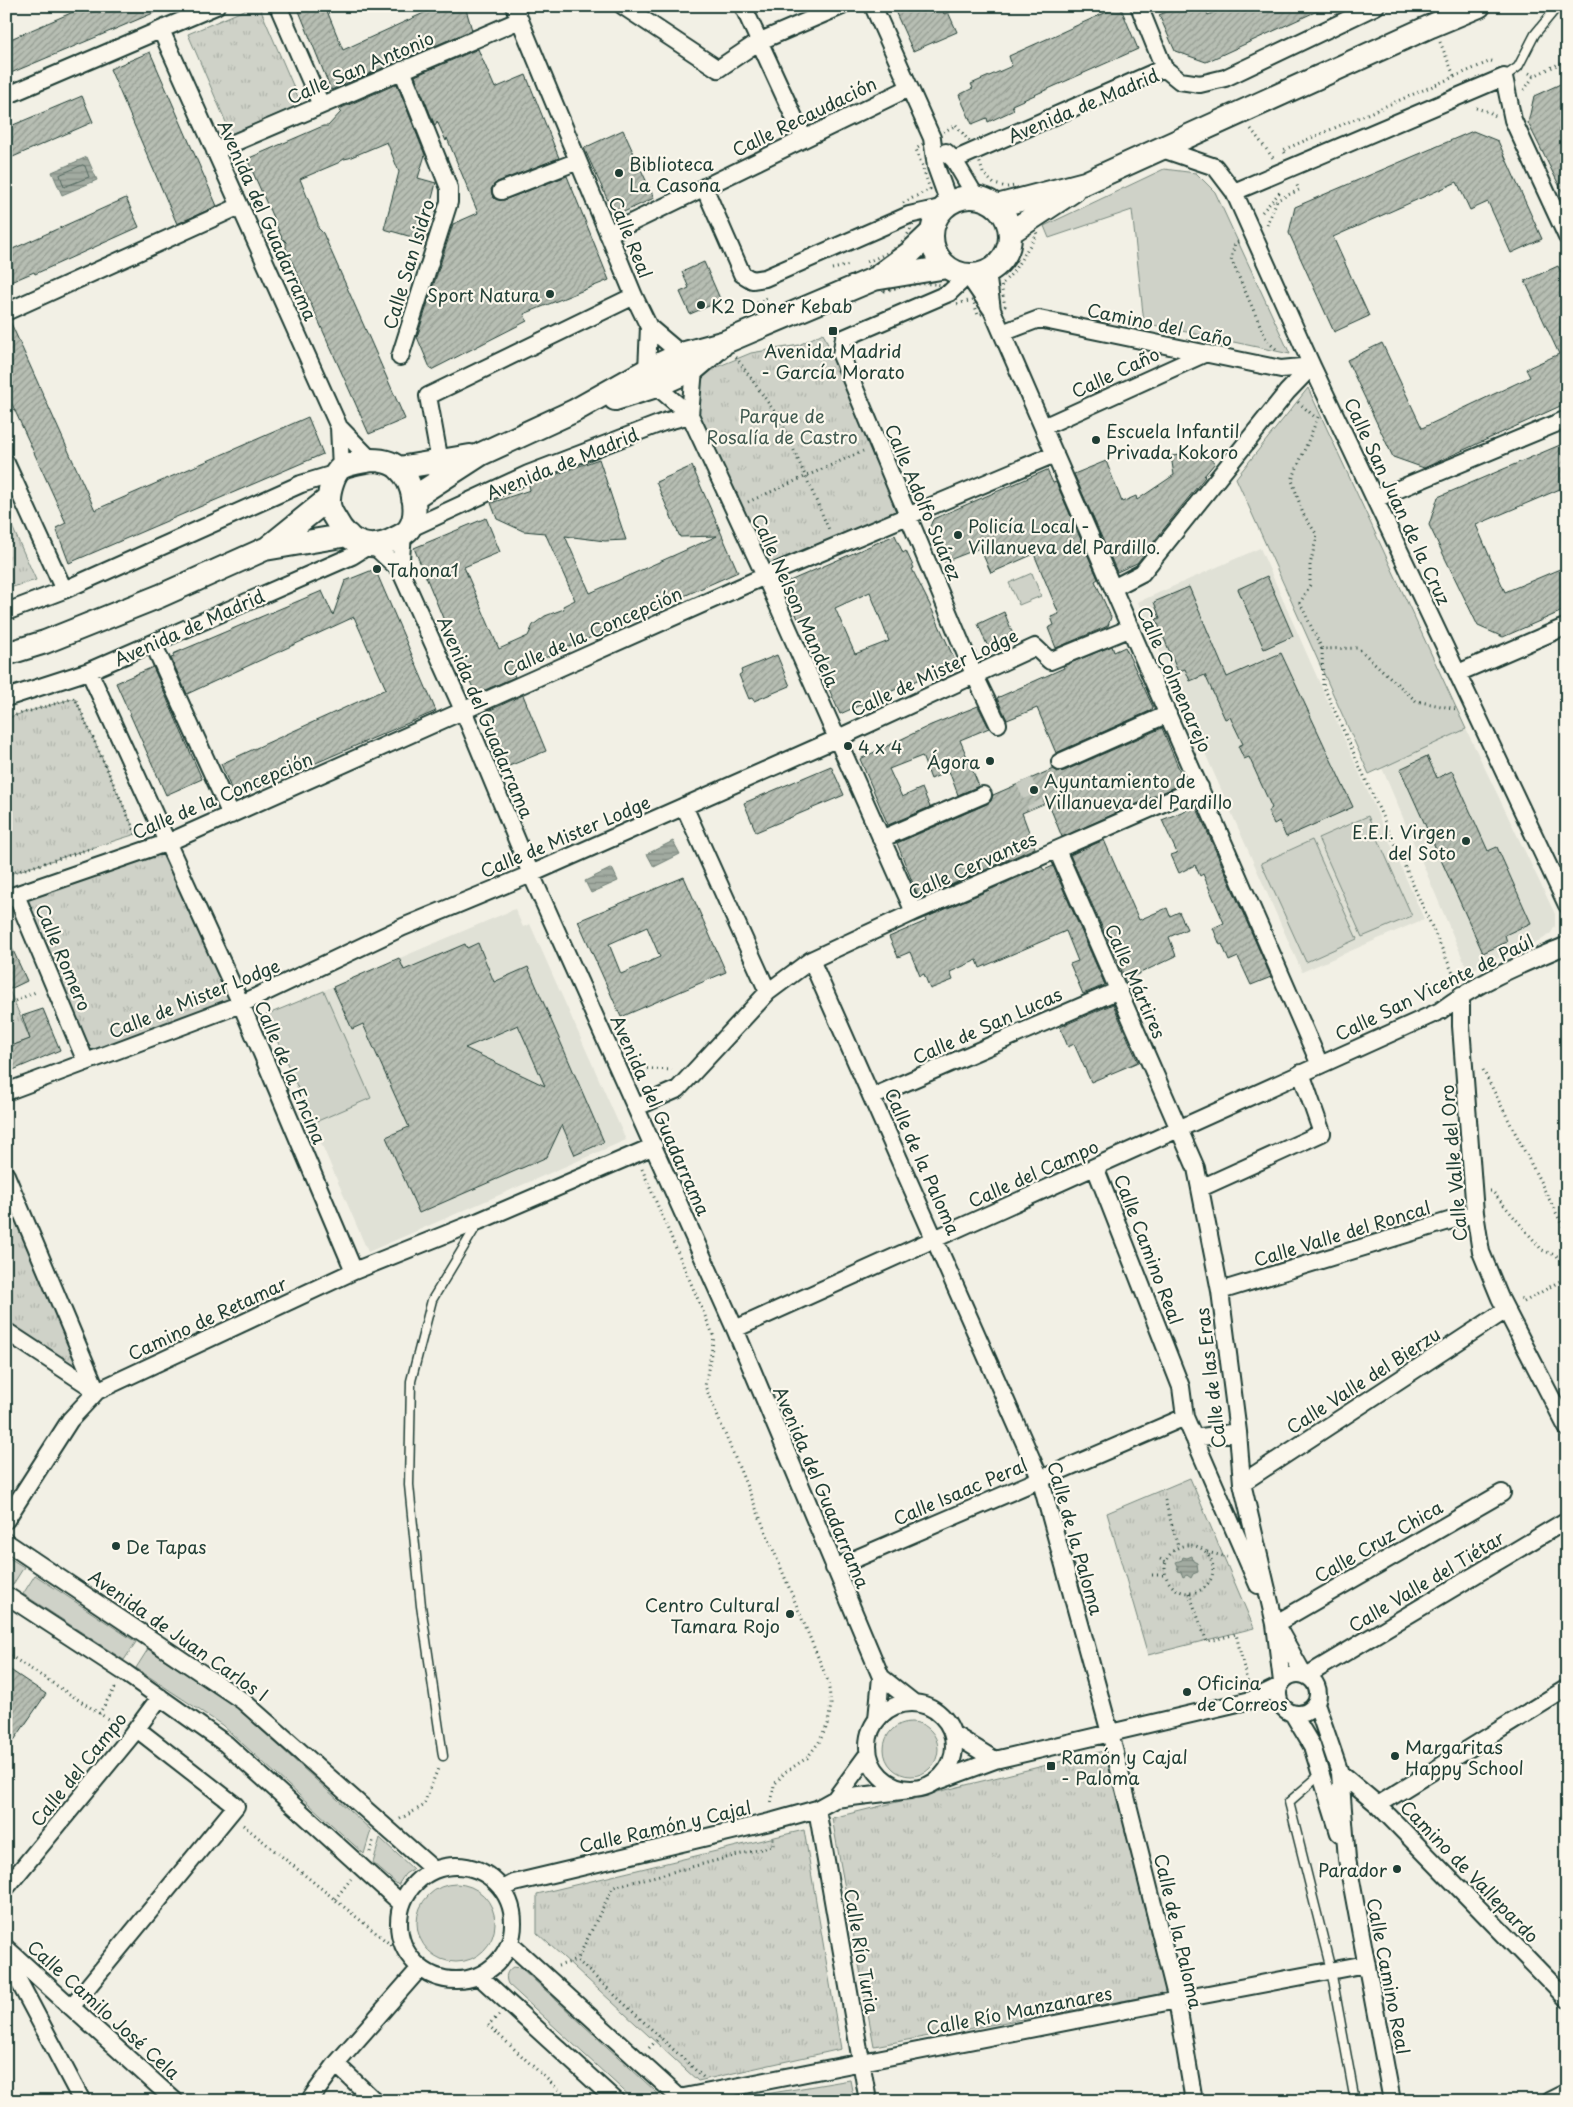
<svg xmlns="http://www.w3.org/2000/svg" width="1573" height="2107" font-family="'Playpen Sans',sans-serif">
  <defs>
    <pattern id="park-tufts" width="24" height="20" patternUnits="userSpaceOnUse" patternTransform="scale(1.25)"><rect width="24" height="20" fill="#cfd2c8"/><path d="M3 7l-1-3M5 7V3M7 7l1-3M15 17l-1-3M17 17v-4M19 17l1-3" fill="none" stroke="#b1b5ac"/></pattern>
    <pattern id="water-rules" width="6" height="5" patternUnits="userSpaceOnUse" patternTransform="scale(1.25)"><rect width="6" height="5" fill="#a2aba1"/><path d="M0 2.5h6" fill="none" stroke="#838c84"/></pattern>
    <pattern id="building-hatch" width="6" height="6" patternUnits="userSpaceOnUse" patternTransform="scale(1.25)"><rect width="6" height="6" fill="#b7beb3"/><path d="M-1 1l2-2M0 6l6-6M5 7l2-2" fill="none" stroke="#949c92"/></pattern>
  </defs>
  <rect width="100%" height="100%" fill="#f2f0e5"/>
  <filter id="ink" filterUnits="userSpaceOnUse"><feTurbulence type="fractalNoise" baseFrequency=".02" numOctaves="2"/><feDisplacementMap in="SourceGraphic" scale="10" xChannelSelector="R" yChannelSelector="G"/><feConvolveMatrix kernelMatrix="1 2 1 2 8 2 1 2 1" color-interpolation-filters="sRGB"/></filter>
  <g filter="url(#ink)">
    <path fill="#e0e1d6" d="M1260 548 1424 919 1302 972 1138 602Z
      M1466 729 1555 914V926L1551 933 1543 939 1468 971 1382 768Z
      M515 909 523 927 530 924 626 1140 368 1252 266 1015Z"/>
    <path fill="#cfd2c8" stroke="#77887e" d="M1164 169 1196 173 1215 192 1290 354 1144 323 1132 210 1049 238 1044 226Z
      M1308 388 1466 729 1369 774 1236 478Z
      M1032 573 1041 596 1019 605 1009 583Z
      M1368 816 1412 916 1362 937 1318 838Z
      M1312 840 1357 939 1306 962 1261 863Z
      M324 991 371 1098 313 1123 266 1015Z
      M6 1556 24 1567 12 1586 6 1583Z
      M35 1575 136 1642 124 1660 23 1594Z
      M148 1649 235 1706 371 1830 364 1854 222 1725 136 1668Z
      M884 1749a27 27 0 1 1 54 0a27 27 0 1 1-54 0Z
      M380 1838 413 1869 405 1874 398 1885 373 1863Z
      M417 1923a39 39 0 1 1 78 0a39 39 0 1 1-78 0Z
      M513 1967 521 1968 666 2101H635L508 1984C505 1977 506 1971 513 1967Z
      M850 2080 854 2101H724Z"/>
    <path fill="url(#park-tufts)" stroke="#77887e" d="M254 6H259L301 104 231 134 188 34Z
      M823 333 899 511 768 569 697 417 700 374 751 353 799 345Z
      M6 513 36 580 6 589Z
      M75 698 136 834 6 875V718Z
      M169 842 241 1004 86 1062 16 895Z
      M6 983 30 1039 6 1048Z
      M6 1175 97 1391 6 1332Z
      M1190 1478 1254 1628 1148 1655 1107 1513Z
      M1108 1750 1166 1993 874 2046 832 1818Z
      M804 1830 841 2049 698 2081 537 1933V1894Z"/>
    <path fill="url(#water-rules)" stroke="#6e7f75" d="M87 157 97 180 62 195 52 172Z
      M673 841 680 854 654 867 647 854Z
      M612 868 618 881 591 893 585 881Z
      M1192 1556 1193 1561 1197 1563 1198 1572 1193 1574 1191 1578 1187 1575 1183 1577 1181 1572 1177 1571 1178 1566 1176 1562 1182 1560 1183 1557 1187 1558Z"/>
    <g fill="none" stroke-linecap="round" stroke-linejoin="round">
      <path stroke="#536960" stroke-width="1" d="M83 165 85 166 89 177 64 187 60 175Z"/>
    </g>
    <path fill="url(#building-hatch)" stroke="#1f3d34" fill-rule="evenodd" d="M87 6H170L6 75V41Z
      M297 6H325L343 50 439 6H465L472 30 331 90Z
      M906 6H941L944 14 948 12 957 32 913 51 895 11Z
      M1120 6 1138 49 1012 105 1014 110 988 122 987 118 972 124 959 95 973 88 971 84 1012 66 1009 56Z
      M1179 6H1204L1208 15 1228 6H1328L1206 62 1175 51 1159 15Z
      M478 49 495 88 526 75 559 158 497 182 491 189 492 195 495 199 504 200 567 176 609 280 524 314 527 321 431 370 417 337 453 224 478 213 447 138 446 141 437 121 435 126 415 76Z
      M150 52 217 206 177 224 110 69Z
      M1567 81V112L1560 115 1567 128V201L1528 123 1534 96Z
      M397 84 425 155 418 178 436 183 422 237 428 234 426 241 384 229 399 172 387 142 349 158 344 159 338 163 300 179 318 224V228L323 233 405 419 369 434 286 248V242L282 238 247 159 323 126H328L341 112 339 109Z
      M82 96 93 122 6 160V128Z
      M623 130 654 198 615 216 584 148Z
      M1473 131 1498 141 1542 239 1511 253 1488 202 1470 210 1457 182 1333 237 1369 316 1334 332 1289 233 1295 207Z
      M126 198 139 227 35 274 34 272 6 284V252Z
      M704 262 721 301 690 314 680 292 689 288 682 272Z
      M1558 266 1567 284V403L1424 468 1393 457 1347 360 1382 343 1422 428 1530 377 1526 369 1559 354 1525 281Z
      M10 321 95 510 308 417 323 454 69 563 56 528 66 523 6 391V322Z
      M1567 442V486L1476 525 1505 592 1567 566V609L1503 637 1478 626 1429 525 1438 497Z
      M1203 453 1215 463 1204 476 1205 477 1137 563 1117 572 1074 474 1106 461 1122 502 1136 496 1137 500 1174 475 1171 456Z
      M599 459 626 540 605 541 565 536 590 593 717 536 680 537 656 482 692 466 738 572 513 672 515 677 478 693 476 689 474 690 464 669 414 548 486 518 500 552 464 567 499 649 528 636 533 625 545 616 564 609 563 606 575 600 545 533 523 531 497 519 491 503 530 490 529 485 532 483Z
      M1047 470 1053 483 1056 482 1098 579 1095 581 1111 617 1108 626 1056 648 1048 628 1054 625 1051 617 1059 614 1034 554 991 573 980 548 944 562 929 529 933 519Z
      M895 535 903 553 906 551 914 568 912 569 929 603 956 663 840 714 809 644 812 643 807 631 801 618 798 619 787 593 789 592 785 583ZM870 592 889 641 855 654 835 608Z
      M375 569 436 711 235 798 221 764 386 689 354 617 187 694 171 658 174 657 173 654 322 591 333 615 345 581Z
      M1267 576 1293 636 1264 649 1238 589Z
      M1189 587 1227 677 1281 653 1353 807 1286 837 1279 821 1274 824 1268 811 1272 808 1249 757 1244 759 1238 746 1243 744 1230 717 1225 719 1205 675 1190 681 1185 669 1178 672 1156 619 1160 618 1154 602Z
      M1004 612 1014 636 988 647 978 624Z
      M1112 646 1114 652 1125 647 1153 707 1152 710 1056 753 1037 708 1007 720 997 698 1064 668 1063 666Z
      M777 655 790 686 754 701 752 698 749 699 739 675 742 673 741 670Z
      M153 667 202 779 166 795 116 683Z
      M523 695 546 751 509 766 486 712Z
      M978 706 989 728 960 740 979 786 958 795 949 771 931 779 922 756 889 769 902 797 922 788 930 807 888 825 860 759 931 725Z
      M1162 728 1184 781 1182 784 1062 837 1048 802 1022 813 1035 848 919 899 897 843 987 804 991 801 993 795 1053 769 1058 772 1064 771Z
      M1427 756 1437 778 1452 771 1488 851 1497 847 1531 923 1505 935 1507 942 1483 953 1400 769Z
      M831 766 844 795 756 832 744 803Z
      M1196 806 1271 977 1251 985 1238 957 1229 961 1222 944 1220 945 1213 928 1224 923 1203 874 1200 876 1195 865 1179 873 1171 855 1177 853 1162 820Z
      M1104 840 1139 920 1167 908 1170 916 1179 912 1187 929 1169 937 1176 956 1132 977 1135 982 1128 985 1070 855Z
      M1053 866 1105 985 1083 994 1070 964 1078 961 1066 931 980 968 977 960 950 972 953 980 930 989 924 974 920 976 910 952 898 957 889 937 926 921 925 918 1042 867 1044 870Z
      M684 877 726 972 621 1017 578 921ZM647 927 660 957 621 974 609 944Z
      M6 935 27 981 6 991Z
      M478 943 494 982 528 967 604 1142 575 1155 562 1125 547 1157 419 1213 386 1137 409 1127 363 1024 352 1029 333 987 399 958 404 970 465 944 467 948ZM518 1025 545 1086 465 1048Z
      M1113 1004 1138 1062 1091 1082 1074 1044 1068 1047 1060 1027Z
      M43 1009 60 1050 6 1073V1048L30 1039 22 1016Z
      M6 1667 46 1694 6 1752Z"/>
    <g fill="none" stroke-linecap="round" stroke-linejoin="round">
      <path stroke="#c8ccc2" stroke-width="16" stroke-dasharray="16 8" stroke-linecap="butt" d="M1024 781 1036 807"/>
      <defs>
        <path id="lane" d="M1504 77 1518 67 1535 34 1558 6
          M443 1756 421 1606 409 1485 411 1381 432 1300 477 1225
          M1320 1775 1289 1802 1331 1970 1355 2101"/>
        <path id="street" d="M278 6 321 105
          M514 6 634 296 649 327 681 354
          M623 6 718 69 758 42 842 6
          M743 6 804 139
          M873 6 932 138 936 167 949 203
          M1139 6 1164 68
          M161 30 339 427 341 468
          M1164 68 1180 81 1200 84 1225 78 1376 6
          M6 96 216 6
          M1162 149 1215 167 1234 192 1312 366 1567 905
          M215 151 520 20
          M946 152 954 160 976 197
          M954 160 1164 68
          M704 187 742 274 752 280 765 278 909 215 945 207
          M501 191 578 161
          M1234 192 1504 77 1513 120 1567 237
          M608 234 909 88
          M987 272 992 310 968 275 949 293 844 338 841 355 974 674 998 724
          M992 310 1320 1065
          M6 312 240 206
          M1002 333 1039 319 1281 369 1312 366
          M400 357 449 202V188L402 70
          M647 370 649 327
          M656 386 690 415 765 576 914 912
          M690 415 694 369
          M339 427 371 460
          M1043 427 1204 354
          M440 462 428 396 634 296
          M6 463 64 590
          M1375 499 1567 419
          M409 529 528 474 664 422 690 415
          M374 546 400 570 463 710 531 874 735 1329 881 1677 914 1703
          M400 570 403 534
          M1113 588 1142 573 1287 392 1312 366
          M6 612 64 590 301 484 337 473
          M153 643 231 815
          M89 671 241 1004 354 1271
          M1458 673 1567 626
          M6 698 89 671 352 556 368 546
          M1060 762 1168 714
          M684 806 768 992
          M881 839 983 795
          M1057 850 1196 1168 1220 1291 1238 1432 1242 1483 1275 1624 1282 1682
          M16 895 86 1062
          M6 898 169 842 765 576 1055 454
          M811 960 1040 1478 1110 1733 1177 2000 1194 2101
          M1461 995V1026L1475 1213 1481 1252 1500 1298 1567 1428
          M6 1092 241 1004 403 927 531 874 836 739 1035 647 1050 661 1131 628
          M872 1097 1119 990
          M637 1107 678 1089 768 992 811 960 914 912 1200 787
          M1095 1167 1181 1387 1185 1417 1258 1585
          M6 1175 97 1391
          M1201 1188 1322 1133 1301 1073
          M1220 1291 1475 1213
          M735 1329 1440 1011C1481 980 1520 965 1567 945
          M6 1331 97 1391
          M1194 1438 1238 1432
          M1242 1483 1506 1310
          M6 1520 70 1420 97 1391 354 1271 479 1221 654 1146
          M6 1542 243 1701 434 1870
          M834 1568 1185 1417
          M6 1595 124 1672 226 1744 402 1904
          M1275 1624 1502 1493
          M1280 1632 1304 1675
          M1278 1694a20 20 0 1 1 40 0a20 20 0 1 1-40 0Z
          M1306 1676 1567 1520
          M868 1746a43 43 0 1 1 86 0a43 43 0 1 1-86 0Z
          M1316 1703 1340 1773 1347 1859 1392 2101
          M1293 1714 1312 1746 1339 1833
          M877 1719 881 1677
          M953 1734 995 1760
          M1340 1773 1378 1805 1567 1999
          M938 1781 995 1760 1251 1700 1280 1686
          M835 1799 868 1754
          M1378 1805 1567 1688
          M817 1809 868 2101
          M399 1923a57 57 0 1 1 114 0a57 57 0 1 1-114 0Z
          M6 1888 132 1735 160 1697
          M503 1889 514 1883 774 1821 817 1809 835 1799 910 1790
          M510 1944 683 2101
          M6 1948 175 2101
          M6 1957 82 2101
          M479 1976 616 2101
          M72 2006 236 1806 137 1729
          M336 2064 375 2101
          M679 2098 1177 2000 1366 1964
          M309 2101 336 2064 420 1968
          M1549 2101 1567 2092"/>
        <path id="secondary" d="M932 236a39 39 0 1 1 78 0a39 39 0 1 1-78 0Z
          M997 206 1085 183 1431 26 1479 6
          M1011 232 1073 191
          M881 274 911 252 932 232
          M615 399 656 386 694 369 721 346
          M371 460C380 460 393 462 399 469 413 482 420 513 409 529 406 533 400 536 396 538 372 552 349 545 336 520 332 514 328 506 329 499 329 491 334 472 341 468 349 463 362 462 371 460Z
          M399 468 470 456
          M413 498 481 454 574 411 647 370 681 354 725 342 874 279 947 267
          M266 549 328 499
          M6 654 45 642 160 596 265 549 348 535"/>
      </defs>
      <use href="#lane" stroke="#1f3d34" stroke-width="11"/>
      <use href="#street" stroke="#1f3d34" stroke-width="20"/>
      <use href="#secondary" stroke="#1f3d34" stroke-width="26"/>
      <path stroke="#1f3d34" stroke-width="3" stroke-dasharray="1 4" stroke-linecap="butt" d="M1440 42 1455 78
        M1529 73 1534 76 1567 60
        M1524 90 1534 76
        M1476 108 1489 112 1495 116
        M956 125 976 150 983 173 994 184 1007 187 1016 186 1037 234 1013 272 1001 285 1005 306 978 315 973 300 956 304 947 286C923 281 908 285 885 291L874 279 867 262C890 252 903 248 913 224L903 203 930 189 916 149 932 138Z
        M1251 129 1273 158
        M1285 153 1283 150 1491 61 1495 62
        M1262 212 1281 191
        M1267 225 1277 200 1299 190 1296 183
        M1238 242 1235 243 1231 259 1267 341 1276 349
        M832 269 850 265
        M753 306 769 296
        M736 357 781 421 830 532
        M1298 402 1316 418
        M1318 417 1292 480 1303 514 1317 535 1310 565V585L1300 603 1322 649 1358 648 1416 701 1456 709
        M748 502 863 451
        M1322 649 1323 685 1456 980
        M6 718 75 698 136 834 133 835
        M6 875 96 847
        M6 1005 38 991
        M637 1068 672 1070
        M1483 1070 1567 1234
        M642 1169 714 1337 705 1386 828 1681 831 1704 828 1724 819 1742 807 1758 785 1772 774 1785 771 1805
        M1490 1191H1492L1542 1250 1567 1260
        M1521 1298 1524 1302 1567 1277
        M1165 1500 1178 1547
        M1165 1569a24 24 0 1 1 48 0a24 24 0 1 1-48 0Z
        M1207 1552 1227 1557
        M1160 1559 1166 1562
        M1152 1575H1166
        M1189 1593 1207 1642 1236 1634 1248 1685
        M6 1653 119 1726
        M99 1714 116 1686
        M400 1819 423 1806 439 1766
        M243 1825 407 1958
        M370 1852 374 1838
        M335 1899 351 1879
        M558 1966 577 1960
        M499 2015 488 2025 571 2101
        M649 2048 660 2037
        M703 2077 577 1960 613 1887 773 1846V1838"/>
      <use href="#lane" stroke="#fbf7ec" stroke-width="8"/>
      <use href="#street" stroke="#fbf7ec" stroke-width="16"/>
      <use href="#secondary" stroke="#fbf7ec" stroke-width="22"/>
    </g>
  </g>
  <g fill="#1f3d34" stroke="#fbf7ec" stroke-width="2">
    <circle cx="619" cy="173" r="5"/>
    <circle cx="550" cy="294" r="5"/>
    <circle cx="701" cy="305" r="5"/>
    <rect x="828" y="326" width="10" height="10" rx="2.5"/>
    <circle cx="1096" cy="440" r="5"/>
    <circle cx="958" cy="535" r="5"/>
    <circle cx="377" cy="569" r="5"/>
    <circle cx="848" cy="746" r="5"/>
    <circle cx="990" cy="761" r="5"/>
    <circle cx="1034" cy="790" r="5"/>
    <circle cx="1466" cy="841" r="5"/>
    <circle cx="116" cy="1546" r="5"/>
    <circle cx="790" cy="1614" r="5"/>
    <circle cx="1187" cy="1692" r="5"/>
    <circle cx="1395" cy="1756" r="5"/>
    <rect x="1046" y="1761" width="10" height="10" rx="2.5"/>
    <circle cx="1397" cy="1869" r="5"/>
  </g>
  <g text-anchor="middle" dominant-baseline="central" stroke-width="4.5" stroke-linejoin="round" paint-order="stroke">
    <g font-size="18" fill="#1f3d34" stroke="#fbf7ec">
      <text transform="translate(360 67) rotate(-23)">Calle San Antonio</text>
      <text transform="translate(1083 105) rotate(-23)">Avenida de Madrid</text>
      <text transform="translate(804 116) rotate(-26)">Calle Recaudación</text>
      <text transform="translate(268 220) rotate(66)">Avenida del Guadarrama</text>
      <text transform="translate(631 237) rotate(68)">Calle Real</text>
      <text transform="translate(408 264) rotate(-73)">Calle San Isidro</text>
      <text transform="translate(1160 324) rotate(12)">Camino del Caño</text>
      <text transform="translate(1115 372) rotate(-25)">Calle Caño</text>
      <text transform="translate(562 463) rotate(-22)">Avenida de Madrid</text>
      <text transform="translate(1398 501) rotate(65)">Calle San Juan de la Cruz</text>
      <text transform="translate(924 502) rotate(67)">Calle Adolfo Suárez</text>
      <text transform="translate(796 600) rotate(66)">Calle Nelson Mandela</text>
      <text transform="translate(189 627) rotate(-24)">Avenida de Madrid</text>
      <text transform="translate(592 631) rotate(-24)">Calle de la Concepción</text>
      <text transform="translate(934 672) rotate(-25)">Calle de Mister Lodge</text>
      <text transform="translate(1175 679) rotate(66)">Calle Colmenarejo</text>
      <text transform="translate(486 717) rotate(67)">Avenida del Guadarrama</text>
      <text transform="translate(222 795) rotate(-23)">Calle de la Concepción</text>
      <text transform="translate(565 836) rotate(-23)">Calle de Mister Lodge</text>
      <text transform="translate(972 865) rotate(-24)">Calle Cervantes</text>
      <text transform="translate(64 957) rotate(67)">Calle Romero</text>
      <text transform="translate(1136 981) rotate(66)">Calle Mártires</text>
      <text transform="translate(1434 987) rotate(-26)">Calle San Vicente de Paúl</text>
      <text transform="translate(194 998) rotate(-22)">Calle de Mister Lodge</text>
      <text transform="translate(987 1025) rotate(-24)">Calle de San Lucas</text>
      <text transform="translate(291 1072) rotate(67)">Calle de la Encina</text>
      <text transform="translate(661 1115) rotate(66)">Avenida del Guadarrama</text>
      <text transform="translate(923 1161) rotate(66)">Calle de la Paloma</text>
      <text transform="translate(1453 1163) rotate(-95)">Calle Valle del Oro</text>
      <text transform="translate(1033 1173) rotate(-24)">Calle del Campo</text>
      <text transform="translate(1342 1233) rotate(-17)">Calle Valle del Roncal</text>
      <text transform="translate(1149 1249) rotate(69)">Calle Camino Real</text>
      <text transform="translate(207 1318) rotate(-25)">Camino de Retamar</text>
      <text transform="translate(1210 1378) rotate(-97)">Calle de las Eras</text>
      <text transform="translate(1363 1380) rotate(-33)">Calle Valle del Bierzu</text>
      <text transform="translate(822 1487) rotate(67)">Avenida del Guadarrama</text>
      <text transform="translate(960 1491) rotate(-23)">Calle Isaac Peral</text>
      <text transform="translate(1076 1538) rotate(74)">Calle de la Paloma</text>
      <text transform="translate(1378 1541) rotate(-30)">Calle Cruz Chica</text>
      <text transform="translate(1426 1581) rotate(-31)">Calle Valle del Tiétar</text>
      <text transform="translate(179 1635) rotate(35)">Avenida de Juan Carlos I</text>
      <text transform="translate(78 1769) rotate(-51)">Calle del Campo</text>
      <text transform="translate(665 1826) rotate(-13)">Calle Ramón y Cajal</text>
      <text transform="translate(1470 1871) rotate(46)">Camino de Vallepardo</text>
      <text transform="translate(1179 1931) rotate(77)">Calle de la Paloma</text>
      <text transform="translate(862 1951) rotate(80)">Calle Río Turia</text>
      <text transform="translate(1389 1976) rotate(79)">Calle Camino Real</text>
      <text transform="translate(104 2009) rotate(42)">Calle Camilo José Cela</text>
      <text transform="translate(1019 2010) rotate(-11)">Calle Río Manzanares</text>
    </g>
    <g font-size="18" fill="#1f3d34" stroke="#fbf7ec" text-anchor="start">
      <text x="629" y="163">Biblioteca<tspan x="629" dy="21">La Casona</tspan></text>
      <text x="540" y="294" text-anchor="end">Sport Natura</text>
      <text x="711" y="305">K2 Doner Kebab</text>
      <text x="833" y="350" text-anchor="middle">Avenida Madrid<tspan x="833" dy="21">- García Morato</tspan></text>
      <text x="1106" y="430">Escuela Infantil<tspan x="1106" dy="21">Privada Kokoro</tspan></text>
      <text x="968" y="525">Policía Local -<tspan x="968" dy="21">Villanueva del Pardillo.</tspan></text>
      <text x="387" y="569">Tahona1</text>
      <text x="858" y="746">4 x 4</text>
      <text x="980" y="761" text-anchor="end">Ágora</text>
      <text x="1044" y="780">Ayuntamiento de<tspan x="1044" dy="21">Villanueva del Pardillo</tspan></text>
      <text x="1456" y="831" text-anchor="end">E.E.I. Virgen<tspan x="1456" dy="21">del Soto</tspan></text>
      <text x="126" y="1546">De Tapas</text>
      <text x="780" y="1604" text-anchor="end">Centro Cultural<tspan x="780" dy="21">Tamara Rojo</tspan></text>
      <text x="1197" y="1682">Oficina<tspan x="1197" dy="21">de Correos</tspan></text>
      <text x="1405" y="1746">Margaritas<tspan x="1405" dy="21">Happy School</tspan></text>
      <text x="1061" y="1756">Ramón y Cajal<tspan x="1061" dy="21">- Paloma</tspan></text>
      <text x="1387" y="1869" text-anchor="end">Parador</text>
    </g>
    <g font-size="18" fill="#425b52" stroke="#fbf7ec">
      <text x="782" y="415">Parque de<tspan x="782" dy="21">Rosalía de Castro</tspan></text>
    </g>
  </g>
  <rect width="1573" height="2107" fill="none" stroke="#fbf7ec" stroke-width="25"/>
  <rect x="12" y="12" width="1548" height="2082" fill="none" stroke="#1f3d34" stroke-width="2" filter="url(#ink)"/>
</svg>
